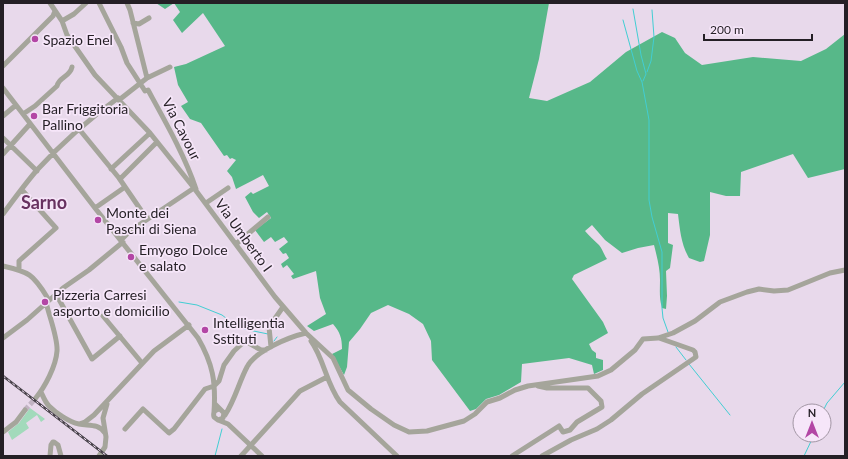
<svg xmlns="http://www.w3.org/2000/svg" width="848" height="459" font-family="Lato,sans-serif">
  <rect width="100%" height="100%" fill="#e8d9eb"/>
  <path fill="#a2dabb" d="M30 408 45 419 41 422 37 415 26 423 29 428 12 440 8 432 19 423Z"/>
  <path fill="#57b889" d="M156 3H549L539 59 529 98 547 101 590 82 626 52 662 32 675 38 685 53 702 65 753 57 801 61 826 49 845 34V169L808 178 793 154 741 172 740 196H726L710 192V235L704 261 700 262 689 258C681 244 680 230 678 214L668 213V243L673 245 670 268 666 271 667 296 666 309 662 308C659 298 660 290 660 280 660 268 657 257 654 245L638 248 622 253 605 240 592 225 585 231C589 236 594 240 599 245 602 248 604 255 607 259L574 275 572 279 603 322 608 333 589 344 592 350 596 353V358L603 360V370L594 374 592 365 569 358 522 364 521 382 499 395 486 399 476 409 470 411 432 360 431 341 423 324 409 314 388 305 371 313 360 329 349 342 347 367 344 375 332 354 342 349C342 338 340 332 333 324L314 331 307 326 326 314 320 298 316 271 293 279 291 276 294 274 287 265 283 268 281 264 289 258 286 253 283 254 279 249 288 242 284 237 275 242 271 237 264 242 255 230 271 218 267 212 259 218 253 212 245 197 251 192 253 194 269 186 263 175 236 189 232 177 227 171 236 160 232 158 230 159 227 155 224 156 201 123 190 119 181 106 188 102 178 85 174 67 186 64 225 46 203 13 182 33 173 20 180 12 174 3 165 9Z"/>
  <g fill="none" stroke-linecap="round" stroke-linejoin="round">
    <path stroke="#42ced3" stroke-width="1" d="M633 9 641 55 646 74 643 81
      M623 20 637 71 642 82 649 120V200L652 217 662 252V308L663 318 668 332
      M647 72 651 61 654 37 652 10
      M179 302 197 305 222 315 231 322 237 324 244 329 268 334
      M274 341 277 337
      M676 347 686 360
      M689 364 730 415
      M823 411 827 403 845 382
      M215 456 222 429
      M804 456 814 435"/>
    <path stroke="#c1b4c3" stroke-width="5" stroke-dasharray="5 2.5" stroke-linecap="butt" d="M25 410 35 399"/>
    <path stroke="#a5a59b" stroke-width="5" d="M50 3 62 21 67 35 95 75 150 133 194 188 275 297 306 333 333 358 348 390 371 409 394 425 409 432 427 431 464 421 475 414 487 402 500 398 515 390 528 386 598 376 611 370 635 350 643 339 658 338 673 333 695 321 720 302 747 292 759 289 774 291 788 290 830 273 845 270
      M99 3 121 47 127 63 145 91 148 90C165 121 185 156 196 189
      M127 3 130 10 147 78
      M62 21 74 14 86 3
      M133 23 139 24 149 18
      M3 66 53 16 55 11
      M3 88 95 208 198 338C213 364 216 382 214 412
      M119 100 147 78 170 67
      M23 114 35 106 57 86C59 77 70 77 72 67
      M3 116 16 105
      M79 129 119 178 147 219
      M3 138 37 171
      M3 154 30 124
      M111 169 150 133
      M120 179 157 142
      M206 203 228 188
      M95 208 125 187
      M3 214C14 199 25 184 37 170 61 144 89 119 118 98
      M121 240 130 231 194 188
      M236 244 268 217
      M3 266C29 272 33 274 47 297L46 302C49 316 58 338 57 351 56 366 45 387 35 399
      M19 270V261L56 228 22 190
      M56 294 92 359 120 336
      M103 316 142 363
      M3 338 27 320 63 288 89 270 123 242
      M311 341C324 359 326 383 340 402L397 456
      M271 347 269 327 283 307
      M41 392C43 396 45 402 49 406 56 413 69 422 79 424 89 426 98 423 105 433
      M215 404 224 413 223 418 218 420 214 417C213 413 214 410 219 409
      M225 415C235 400 239 382 247 367 255 351 289 337 306 333
      M218 420 228 424 262 456
      M79 424 85 422 94 415 154 351 189 325
      M125 429 143 409 169 433 174 429 205 389 214 386 219 381 224 365 234 351 245 341 261 350H266
      M3 432 16 422 25 410
      M50 456 51 445 53 442H54L58 445 61 456
      M99 456 105 447 106 437 103 418 107 404
      M241 456 300 391 327 377
      M512 456 559 426 563 432 570 430 577 422 602 407 601 401 588 388H547L538 386
      M542 456 571 440 597 429 611 420 642 394 696 357 695 352 693 350 659 338"/>
    <defs>
      <path id="rail" d="M3 376 107 456"/>
    </defs>
    <use href="#rail" stroke="#474149" stroke-width="2.5"/>
    <use href="#rail" stroke="#f6e6f9" stroke-width="1" stroke-dasharray="3" stroke-linecap="butt"/>
  </g>
  <g fill="#b346a5" stroke="#f6e6f9" stroke-width="1.5">
    <circle cx="35" cy="39" r="4"/>
    <circle cx="34" cy="116" r="4"/>
    <circle cx="98" cy="220" r="4"/>
    <circle cx="131" cy="257" r="4"/>
    <circle cx="45" cy="302" r="4"/>
    <circle cx="205" cy="330" r="4"/>
  </g>
  <g text-anchor="middle" dominant-baseline="central" stroke-width="3.5" stroke-linejoin="round" paint-order="stroke">
    <g font-size="14" fill="#241f25" stroke="#f6e6f9" text-anchor="start">
      <text x="43" y="39">Spazio Enel</text>
      <text x="42" y="108">Bar Friggitoria<tspan x="42" dy="16">Pallino</tspan></text>
      <text x="106" y="212">Monte dei<tspan x="106" dy="16">Paschi di Siena</tspan></text>
      <text x="139" y="249">Emyogo Dolce<tspan x="139" dy="16">e salato</tspan></text>
      <text x="53" y="294">Pizzeria Carresi<tspan x="53" dy="16">asporto e domicilio</tspan></text>
      <text x="213" y="322">Intelligentia<tspan x="213" dy="16">Sstituti</tspan></text>
    </g>
    <g font-size="14" fill="#241f25" stroke="#f6e6f9">
      <text transform="translate(182 129) rotate(63)">Via Cavour</text>
      <text transform="translate(244 235) rotate(54)">Via Umberto I</text>
    </g>
    <g font-size="18" font-weight="bold" fill="#683261" stroke="#f6e6f9">
      <text x="44" y="202">Sarno</text>
    </g>
  </g>
  <rect width="848" height="459" fill="none" stroke="#241f25" stroke-width="8"/>
  <g transform="translate(812 423)"><circle r="19" fill="#f6e6f9" stroke="#a296a4"/>
  <path d="M0-3L7 15L0 10L-7 15Z" fill="#b346a5"/>
  <text y="-6" font-size="11" font-weight="bold" text-anchor="middle" fill="#241f25">N</text>
  </g>
  <path d="M704 34v6h108v-6" fill="none" stroke="#241f25" stroke-width="2"/>
  <text x="710" y="34" font-size="12" fill="#241f25" stroke="#f6e6f9" stroke-width="3" paint-order="stroke">200 m</text>
</svg>
